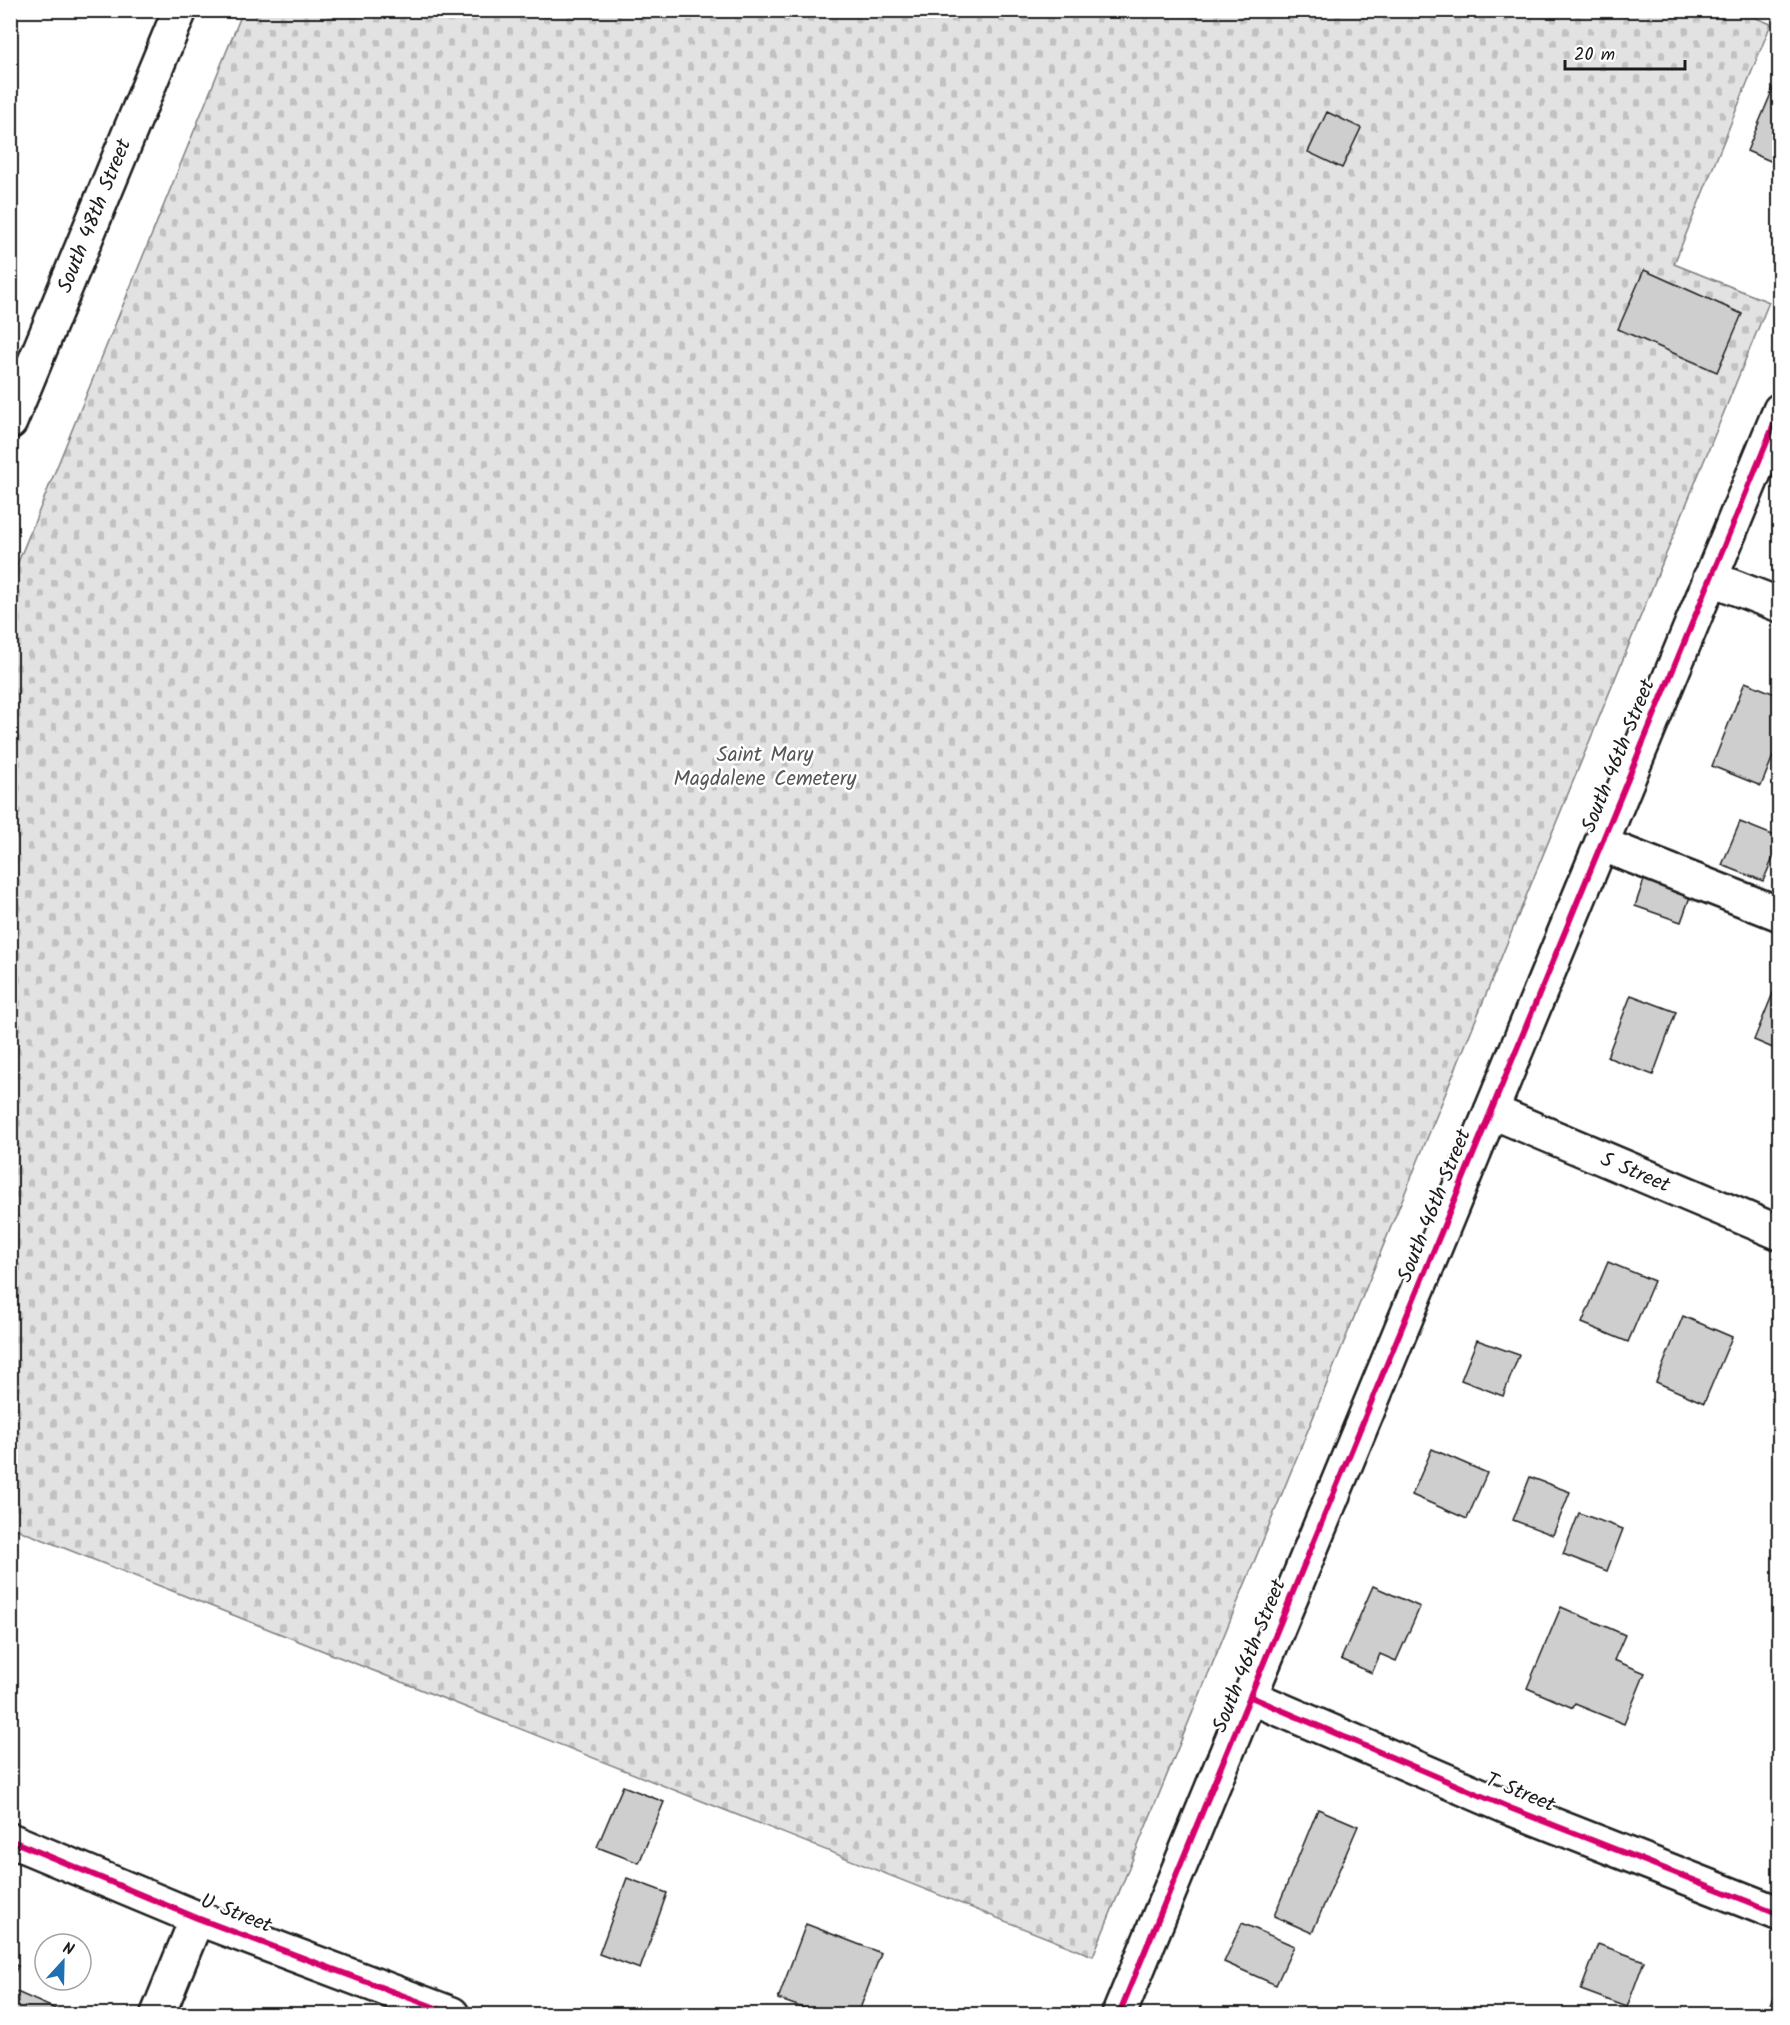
<svg xmlns="http://www.w3.org/2000/svg" width="1790" height="2025" font-family="Kalam,sans-serif">
  <defs>
    <pattern id="cemetery-stones" width="16" height="16" patternUnits="userSpaceOnUse" patternTransform="scale(1.5)"><rect width="16" height="16" fill="#e2e2e2"/><path d="M2 7V4a2 2 0 0 1 4 0v3zM10 15v-3a2 2 0 0 1 4 0v3z" fill="#c1c1c1"/></pattern>
  </defs>
  <rect width="100%" height="100%" fill="#fff"/>
  <filter id="ink" filterUnits="userSpaceOnUse"><feTurbulence type="fractalNoise" baseFrequency=".0167" numOctaves="2"/><feDisplacementMap in="SourceGraphic" scale="12" xChannelSelector="R" yChannelSelector="G"/><feConvolveMatrix kernelMatrix="1 2 1 2 8 2 1 2 1" color-interpolation-filters="sRGB"/></filter>
  <g filter="url(#ink)">
    <path fill="url(#cemetery-stones)" stroke="#7f7f7f" stroke-width="1.5" d="M1736 10 1771 24 1674 264 1769 302 1093 1956 11 1527 10 582 243 11Z"/>
    <path fill="#cecece" stroke="#1c1c1c" stroke-width="1.5" d="M1780 72V165L1747 151Z
      M1327 112 1361 128 1342 168 1308 152Z
      M1644 270 1742 314 1717 372 1618 329Z
      M1745 682 1780 696V739L1761 786 1712 766Z
      M1740 822 1780 838V842L1763 881 1722 865Z
      M1645 877 1691 894 1681 922 1635 906Z
      M1773 993 1780 996V1051L1754 1040Z
      M1631 995 1676 1012 1653 1075 1607 1057Z
      M1608 1262 1654 1281 1628 1342 1582 1323Z
      M1683 1316 1732 1337 1704 1403 1656 1382Z
      M1477 1340 1519 1355 1503 1396 1461 1380Z
      M1432 1449 1487 1473 1467 1519 1412 1495Z
      M1530 1477 1570 1492 1553 1535 1513 1520Z
      M1579 1513 1623 1529 1607 1571 1563 1554Z
      M1373 1586 1420 1607 1396 1661 1380 1654 1372 1673 1341 1659Z
      M1561 1607 1625 1635 1614 1660 1645 1673 1624 1724 1575 1704 1573 1708 1527 1688Z
      M623 1786 664 1802 639 1863 597 1847Z
      M1318 1809 1358 1826 1312 1933 1274 1916Z
      M627 1878 667 1893 640 1969 599 1954Z
      M1242 1923 1294 1946 1276 1985 1224 1962Z
      M806 1924 881 1953 858 2014H820L778 1999Z
      M1598 1944 1644 1961 1627 2007 1581 1990Z
      M10 1963 18 1966 10 1983Z
      M1780 1982V2014H1766Z
      M10 1989 58 2010 56 2014H10Z"/>
    <g fill="none" stroke-linecap="round" stroke-linejoin="round">
      <defs>
        <path id="minor" d="M1710 578 1780 605
          M1601 844 1780 914
          M1491 1111 1780 1233
          M1251 1697 1510 1808 1780 1914
          M10 1840 197 1918 452 2014
          M158 2014 197 1918
          M1119 2014 1780 410"/>
        <path id="major" d="M10 422 180 10"/>
      </defs>
      <use href="#minor" stroke="#1c1c1c" stroke-width="38"/>
      <use href="#major" stroke="#1c1c1c" stroke-width="38"/>
      <use href="#minor" stroke="#fff" stroke-width="33"/>
      <use href="#major" stroke="#fff" stroke-width="33"/>
      <defs>
        <path id="cycleway" d="M1251 1697 1510 1808 1780 1914
          M10 1840 197 1918 452 2014
          M1119 2014 1780 410"/>
      </defs>
      <use href="#cycleway" stroke="#fff" stroke-width="10"/>
      <use href="#cycleway" stroke="#d6006c" stroke-width="6"/>
    </g>
  </g>
  <g text-anchor="middle" dominant-baseline="central" stroke-width="5" stroke-linejoin="round" paint-order="stroke">
    <g font-size="21" fill="#1c1c1c" stroke="#fff">
      <text transform="translate(95 216) rotate(-68)">South 48th Street</text>
      <text transform="translate(1619 756) rotate(-68)">South 46th Street</text>
      <text transform="translate(1635 1173) rotate(23)">S Street</text>
      <text transform="translate(1435 1206) rotate(-68)">South 46th Street</text>
      <text transform="translate(1250 1656) rotate(-68)">South 46th Street</text>
      <text transform="translate(1520 1793) rotate(22)">T Street</text>
      <text transform="translate(236 1914) rotate(21)">U Street</text>
    </g>
    <g font-size="21" fill="#575757" stroke="#fff">
      <text x="765" y="755">Saint Mary<tspan x="765" dy="24">Magdalene Cemetery</tspan></text>
    </g>
  </g>
  <rect width="1790" height="2025" fill="none" stroke="#fff" stroke-width="36"/>
  <rect x="18" y="18" width="1754" height="1989" fill="none" stroke="#1c1c1c" stroke-width="2" filter="url(#ink)"/>
  <g transform="translate(63 1962) rotate(22)"><circle r="28" fill="#ffffff" stroke="#a4a4a4" stroke-width="1.5"/>
  <path d="M0-4.5L10 22L0 15L-10 22Z" fill="#1f6fb2"/>
  <text y="-9" font-size="16" font-weight="bold" text-anchor="middle" fill="#1c1c1c">N</text>
  </g>
  <path d="M1565 60v9h120v-9" fill="none" stroke="#1c1c1c" stroke-width="3"/>
  <text x="1574" y="60" font-size="18" fill="#1c1c1c" stroke="#ffffff" stroke-width="4.5" paint-order="stroke">20 m</text>
</svg>
